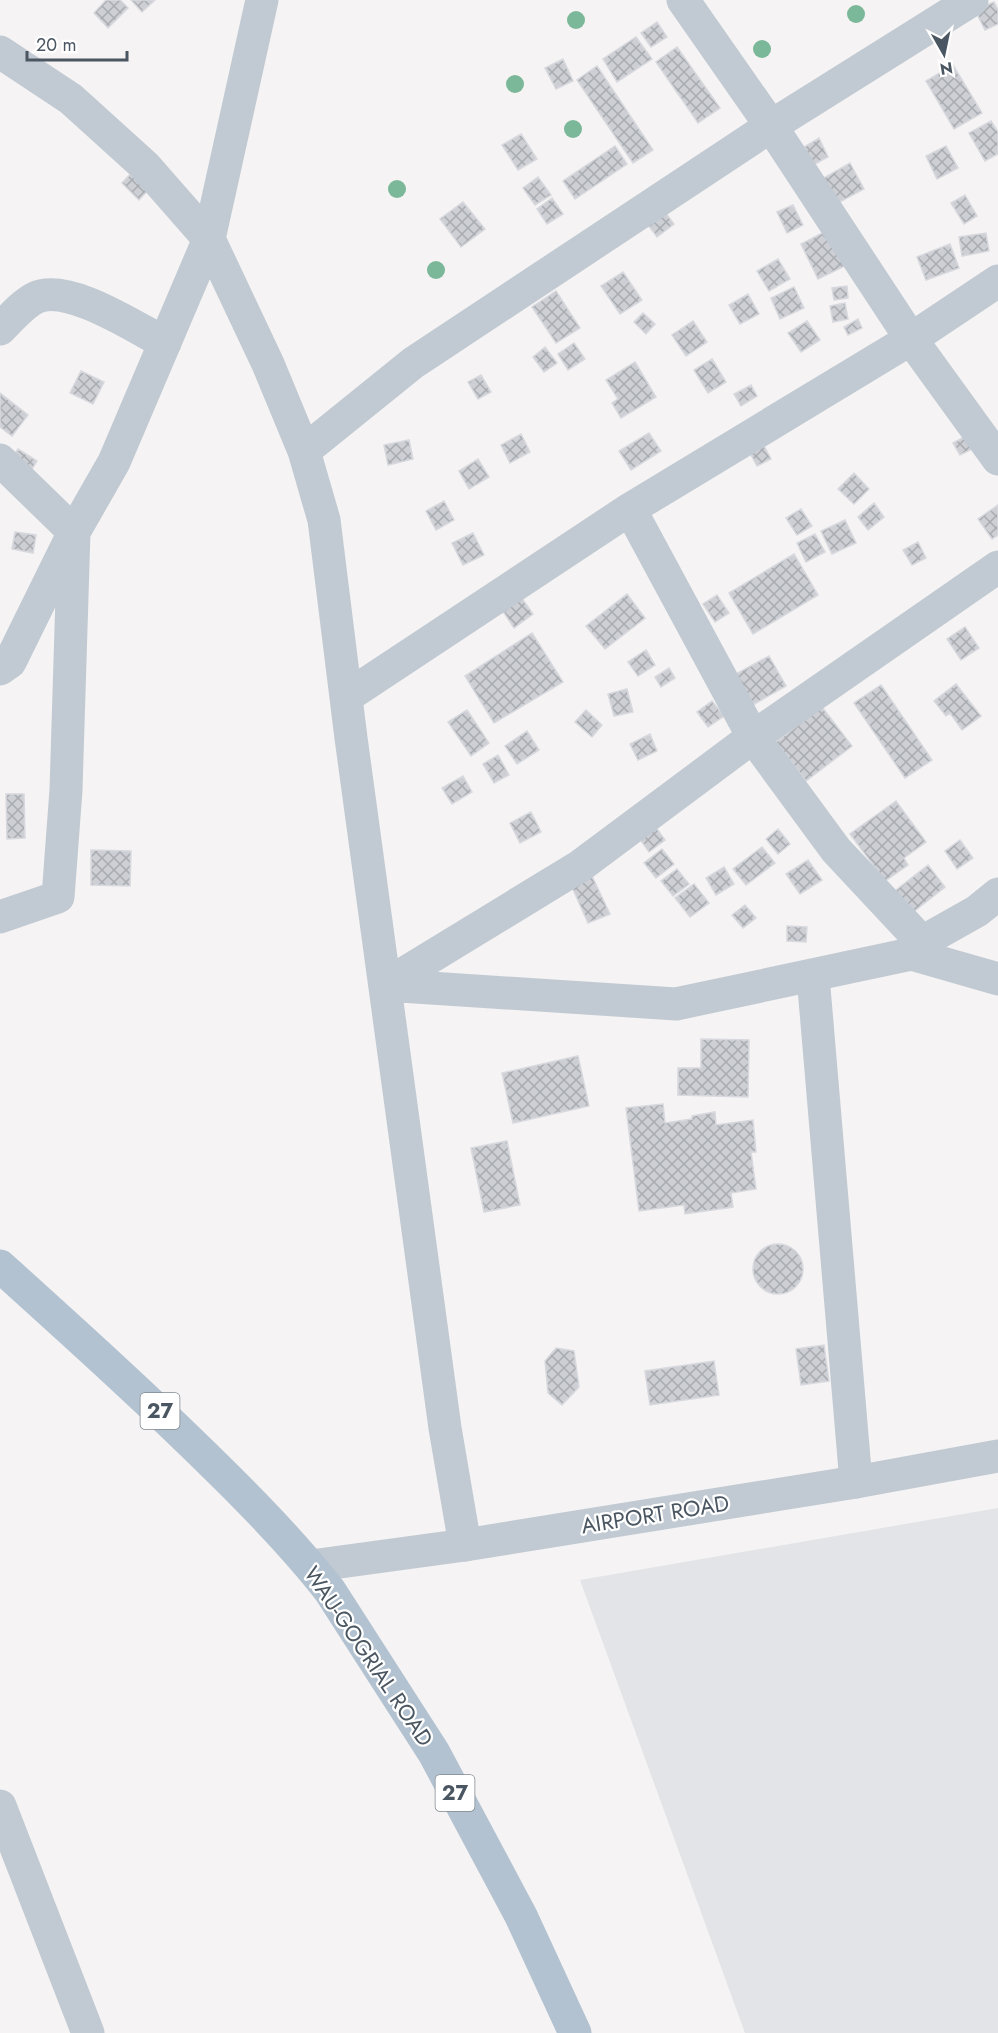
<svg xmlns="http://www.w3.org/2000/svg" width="998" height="2033" font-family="Jost,sans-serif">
  <defs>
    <pattern id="building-cross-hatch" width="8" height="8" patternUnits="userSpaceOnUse" patternTransform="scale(1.5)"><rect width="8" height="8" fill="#cdcfd5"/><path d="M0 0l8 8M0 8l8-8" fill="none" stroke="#a8abb0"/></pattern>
  </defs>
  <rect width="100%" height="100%" fill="#f5f3f3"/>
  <path fill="#e2e4e7" d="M998 1508V2033H745L580 1580Z"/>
  <path fill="url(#building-cross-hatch)" stroke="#d7d9de" stroke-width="1.5" d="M106 0H120L128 8 108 28 94 13Z
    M131 0H155L142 12Z
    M994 2 998 10V24L985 30 975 10Z
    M657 22 667 37 651 47 641 33Z
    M636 37 652 59 617 82 603 59Z
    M677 47 720 108 698 123 656 62Z
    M563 59 573 81 556 89 545 68Z
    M953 65 982 113 954 129 926 81Z
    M597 66 653 150 633 163 577 80Z
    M991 121 998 132V154L985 161 969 133Z
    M521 134 537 159 518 170 502 145Z
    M819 138 828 157 813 165 804 147Z
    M615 146 627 164 575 199 563 181Z
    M946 146 958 168 937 179 926 156Z
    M850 163 864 189 836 204 822 179Z
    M136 168 153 185 139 200 122 183Z
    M538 177 551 195 535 205 523 188Z
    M965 195 977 216 964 224 951 203Z
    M552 198 563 214 547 224 537 209Z
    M463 202 485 229 461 247 440 219Z
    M793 205 803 225 787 233 777 212Z
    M662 208 674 224 657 237 645 221Z
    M828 230 845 266 818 279 801 244Z
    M986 233 989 251 962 256 959 237Z
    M950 244 959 268 926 280 917 257Z
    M778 259 790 279 769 291 757 271Z
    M623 272 642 300 620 314 601 286Z
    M847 286 848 298 834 300 832 288Z
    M794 287 804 308 780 319 771 298Z
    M556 291 580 328 556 343 532 307Z
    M748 294 759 314 740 324 729 305Z
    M845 303 848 319 833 322 830 306Z
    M643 313 655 324 646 334 634 322Z
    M858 319 862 328 848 335 844 327Z
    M693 321 707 342 686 356 672 335Z
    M807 321 820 340 801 352 788 333Z
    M574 343 585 359 568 370 558 354Z
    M545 347 557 363 544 372 533 357Z
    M712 359 726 382 708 393 694 370Z
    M635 362 656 397 621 418 612 403 618 399 606 380Z
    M81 371 104 382 93 404 70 393Z
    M481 375 491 392 478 399 468 382Z
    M751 385 757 396 741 406 734 394Z
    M0 393 28 415 12 436 0 427Z
    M649 433 661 451 631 470 619 451Z
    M521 434 530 452 510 463 501 445Z
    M964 437 972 449 960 455 953 443Z
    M409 440 413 459 388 465 384 445Z
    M763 444 771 459 757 466 749 451Z
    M18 449 37 461 32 469 13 457Z
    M478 459 489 477 469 489 459 471Z
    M854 473 869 489 854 504 838 489Z
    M444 501 454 520 436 530 426 511Z
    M874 503 884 517 868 530 858 517Z
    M998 505V535L992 539 978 519Z
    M801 509 812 526 797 535 786 518Z
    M845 520 856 543 832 554 821 531Z
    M15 532 36 535 33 553 12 549Z
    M473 533 484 555 463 565 452 543Z
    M815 534 825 552 806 562 797 543Z
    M918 542 926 558 912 565 903 550Z
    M794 554 818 595 753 634 729 593Z
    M627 594 645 618 605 649 586 626Z
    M717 595 729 613 715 622 703 604Z
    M521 597 533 614 514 628 502 610Z
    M965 627 979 648 961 660 947 639Z
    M532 633 563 682 494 723 465 676Z
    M646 650 655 665 638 676 628 662Z
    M769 656 786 686 751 706 734 675Z
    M669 668 675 678 661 687 655 677Z
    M956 684 981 716 962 730 950 713 946 716 934 701Z
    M881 685 932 760 905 778 854 703Z
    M627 689 633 712 614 716 608 694Z
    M712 701 724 716 708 727 697 712Z
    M822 707 852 746 806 781 776 742Z
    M467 710 489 743 471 756 448 722Z
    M586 710 602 725 592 737 575 722Z
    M527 731 539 750 517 764 505 746Z
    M650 734 657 751 638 760 630 744Z
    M498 755 509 775 494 783 483 764Z
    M463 776 472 792 452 804 442 788Z
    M6 794H24L25 838 7 839Z
    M896 801 926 842 904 858 908 865 885 881 850 834Z
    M531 812 541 832 520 843 510 823Z
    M655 826 665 840 649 852 639 838Z
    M778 829 790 844 778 854 766 839Z
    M960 840 973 858 957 869 945 851Z
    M762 847 775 863 746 885 733 869Z
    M662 849 674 864 656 878 644 863Z
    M91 850 131 851 130 886 91 885Z
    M808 860 822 880 800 894 786 874Z
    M928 865 945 887 912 913 895 891Z
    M724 867 734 884 716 895 706 878Z
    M677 869 689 884 673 896 661 881Z
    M592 876 610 914 588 923 571 885Z
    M694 884 709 903 690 917 675 898Z
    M745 905 756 918 743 928 732 915Z
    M787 926 807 927 806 942 787 941Z
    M701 1039 749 1040 748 1097 678 1095V1068H701Z
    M578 1056 589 1106 513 1123 502 1073Z
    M663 1104 665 1123 692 1119V1116L715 1112 716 1125 753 1120 756 1152H751L756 1189 731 1193 733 1207 685 1214 684 1205 639 1211 626 1108Z
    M507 1141 520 1205 484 1212 471 1148Z
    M753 1269a25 25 0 1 1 50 0a25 25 0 1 1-50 0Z
    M824 1345 829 1381 801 1385 796 1349Z
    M556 1348 574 1351 579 1387 562 1405 548 1393 545 1361Z
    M714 1361 719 1395 650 1405 645 1371Z"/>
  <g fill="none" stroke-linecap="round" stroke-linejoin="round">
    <path stroke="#c1cad2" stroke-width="33" d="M683 0 771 126 911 339 998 459
      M0 52 71 99 145 166 209 239 268 364 304 451 324 520 351 738 445 1428 465 1545
      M0 329C11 318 22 305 35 298 67 282 136 328 165 343
      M304 451 413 363 771 126 972 0
      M0 460 74 532 10 662 0 669
      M630 509 753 737 836 850 922 942
      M346 697 630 509 911 339 998 281
      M0 917 58 897 66 790 74 532 114 462 209 239 262 0
      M911 954 998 979
      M813 976 856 1482
      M385 985 580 866 753 737 998 567
      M385 985 676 1004 911 954 922 942 977 911 998 894"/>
    <path stroke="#c1cad2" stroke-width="33" d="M311 1566 465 1545 856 1482 998 1456
      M0 1806 88 2033"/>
    <path stroke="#b3c2d1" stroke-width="33" d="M0 1266C72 1331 144 1396 213 1464 254 1504 295 1546 330 1591L434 1753 521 1916 575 2033"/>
  </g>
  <g fill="#7bb799">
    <circle cx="856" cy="14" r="9"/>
    <circle cx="576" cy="20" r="9"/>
    <circle cx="762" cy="49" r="9"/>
    <circle cx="515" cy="84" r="9"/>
    <circle cx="573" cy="129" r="9"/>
    <circle cx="397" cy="189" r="9"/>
    <circle cx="436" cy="270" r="9"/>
  </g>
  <g text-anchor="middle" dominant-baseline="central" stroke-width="4.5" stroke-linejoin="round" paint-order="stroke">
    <g fill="#fff" stroke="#808990" stroke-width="1.5">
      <rect x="140.5" y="1393" width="39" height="36" rx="4.5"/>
      <rect x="435.5" y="1775" width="39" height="36" rx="4.5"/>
    </g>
    <g font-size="21" font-weight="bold" fill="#4a5661">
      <text x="160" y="1411">27</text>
      <text x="455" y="1793">27</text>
    </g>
    <g font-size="22" fill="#4a5661" stroke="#fff">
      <text transform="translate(655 1514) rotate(-9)">AIRPORT ROAD</text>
      <text transform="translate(369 1656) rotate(56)">WAU-GOGRIAL ROAD</text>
    </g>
  </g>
  <g transform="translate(944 54) rotate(171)" stroke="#ffffff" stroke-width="4.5" paint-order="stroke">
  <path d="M0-4.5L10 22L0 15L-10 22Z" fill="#4a5661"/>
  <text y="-9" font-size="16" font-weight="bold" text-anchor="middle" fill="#4a5661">N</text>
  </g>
  <path d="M27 51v9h100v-9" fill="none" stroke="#4a5661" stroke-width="3"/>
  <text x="36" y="51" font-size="18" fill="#4a5661" stroke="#ffffff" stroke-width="4.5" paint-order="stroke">20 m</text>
</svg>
